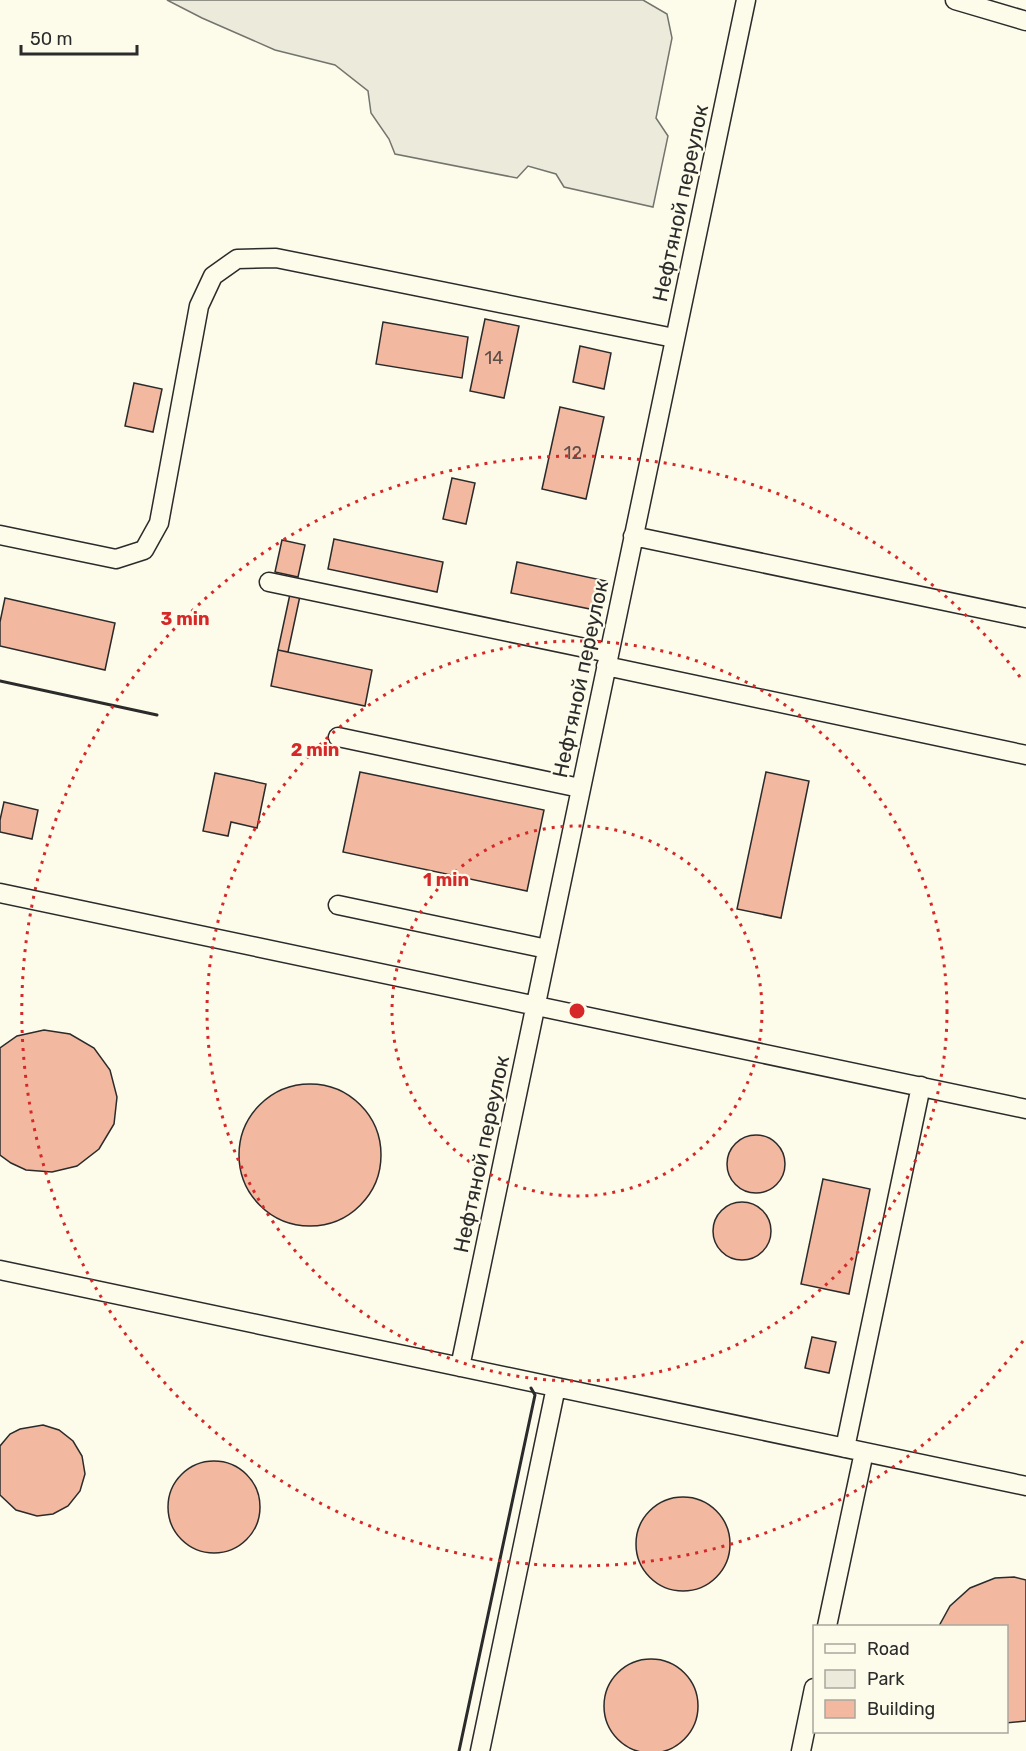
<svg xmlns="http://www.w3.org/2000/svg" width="1026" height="1751" font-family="Rubik,sans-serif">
  <rect width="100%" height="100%" fill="#fdfbea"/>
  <path fill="#ecebdb" stroke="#74746e" stroke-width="1.5" d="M167 0H643L667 14 672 38 656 118 668 136 653 207 564 187 556 174 528 166 517 178 395 154 389 139 371 113 368 91 335 65 275 50 202 18Z"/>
  <path fill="#f2b8a0" stroke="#2b2b2b" stroke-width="1.5" d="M485 319 519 326 504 398 470 391Z
    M383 322 468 337 462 378 376 364Z
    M580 346 611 353 604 389 573 382Z
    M134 383 162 389 153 432 125 426Z
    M560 407 604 417 586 499 542 489Z
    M452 478 475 483 466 524 443 519Z
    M334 539 443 562 437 592 328 569Z
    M282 540 305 545 298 577 275 572Z
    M517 562 606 581 600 611 511 593Z
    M290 594 300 596 288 652 278 650Z
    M5 598 115 623 105 670 0 646V622Z
    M278 650 372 670 365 706 271 686Z
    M360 772 544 810 527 891 343 852Z
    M766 772 809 781 781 918 737 909Z
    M215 773 266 784 257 828 231 822 228 836 203 831Z
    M4 802 38 810 32 839 0 832V820Z
    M44 1030 70 1034 94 1048 110 1070 117 1097 114 1124 99 1149 77 1166 52 1172 26 1170 11 1163 0 1155V1048L17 1036Z
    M239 1155a71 71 0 1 1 142 0a71 71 0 1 1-142 0Z
    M727 1164a29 29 0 1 1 58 0a29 29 0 1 1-58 0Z
    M823 1179 870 1189 849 1294 801 1284Z
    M713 1231a29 29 0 1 1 58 0a29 29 0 1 1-58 0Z
    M812 1337 836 1342 829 1373 805 1368Z
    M43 1425 59 1430 73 1441 82 1456 85 1474 80 1491 68 1506 53 1514 37 1516 16 1510 0 1495V1446L10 1434 20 1429Z
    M168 1507a46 46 0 1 1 92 0a46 46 0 1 1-92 0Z
    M636 1544a47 47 0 1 1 94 0a47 47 0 1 1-94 0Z
    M1014 1577 1026 1580V1721L1006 1723V1626H939L950 1606 970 1588 995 1578Z
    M604 1706a47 47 0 1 1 94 0a47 47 0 1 1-94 0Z"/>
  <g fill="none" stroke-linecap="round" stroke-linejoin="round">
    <defs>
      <path id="minor" d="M955 0 1026 21
        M0 535 116 559 144 550 159 523 199 306 213 276 237 259 276 258 674 338
        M633 536 1026 618
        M269 582 609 653
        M606 666 1026 755
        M338 737 580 788
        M0 893 1026 1109
        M338 905 547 949
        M0 1270 1026 1486
        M460 1367 746 0
        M845 1448 921 1086
        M827 1626 864 1452
        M480 1751 556 1387
        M801 1751 814 1688"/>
    </defs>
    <use href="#minor" stroke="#2b2b2b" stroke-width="21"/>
    <use href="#minor" stroke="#fdfbea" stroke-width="18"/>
    <path stroke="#2b2b2b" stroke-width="3" d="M0 681 157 715
      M459 1751 535 1395 531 1388"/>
  </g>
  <g fill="none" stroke="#d62828" stroke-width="3" stroke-dasharray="3 6">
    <circle cx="577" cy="1011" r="185"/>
    <circle cx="577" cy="1011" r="370"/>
    <path d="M1023 1341A555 555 0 1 1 1023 681"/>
  </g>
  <g text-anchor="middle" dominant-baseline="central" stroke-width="4.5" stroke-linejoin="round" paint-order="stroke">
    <g font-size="18" fill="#5d4e48">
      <text x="494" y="358">14</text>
      <text x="573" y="453">12</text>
    </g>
    <g font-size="21" fill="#2b2b2b" stroke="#fdfbea">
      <text transform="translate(680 203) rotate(-78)">Нефтяной переулок</text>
      <text transform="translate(580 679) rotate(-78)">Нефтяной переулок</text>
      <text transform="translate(481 1154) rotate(-78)">Нефтяной переулок</text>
    </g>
  </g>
  <circle cx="577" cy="1011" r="9" fill="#d62828" stroke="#fdfbea" stroke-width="3"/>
  <g font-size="18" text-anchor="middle" font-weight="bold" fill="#d62828" stroke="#fdfbea" stroke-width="4.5" stroke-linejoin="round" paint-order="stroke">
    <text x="185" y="625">3 min</text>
    <text x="315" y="756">2 min</text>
    <text x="446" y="886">1 min</text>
  </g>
  <rect x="813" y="1625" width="195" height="108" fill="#fdfbea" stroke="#a9a89e" stroke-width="1.5"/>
  <rect x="825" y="1644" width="30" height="9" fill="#fdfbea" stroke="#a9a89e" stroke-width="1.5"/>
  <text x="867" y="1655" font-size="18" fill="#2b2b2b">Road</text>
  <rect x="825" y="1670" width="30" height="18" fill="#ecebdb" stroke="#a9a89e" stroke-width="1.5"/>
  <text x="867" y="1685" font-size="18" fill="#2b2b2b">Park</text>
  <rect x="825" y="1700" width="30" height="18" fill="#f2b8a0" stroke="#a9a89e" stroke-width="1.5"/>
  <text x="867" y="1715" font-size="18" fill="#2b2b2b">Building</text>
  <path d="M21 45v9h116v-9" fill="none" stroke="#2b2b2b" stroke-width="3"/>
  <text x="30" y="45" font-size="18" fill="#2b2b2b" stroke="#fdfbea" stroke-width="4.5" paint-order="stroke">50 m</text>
</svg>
